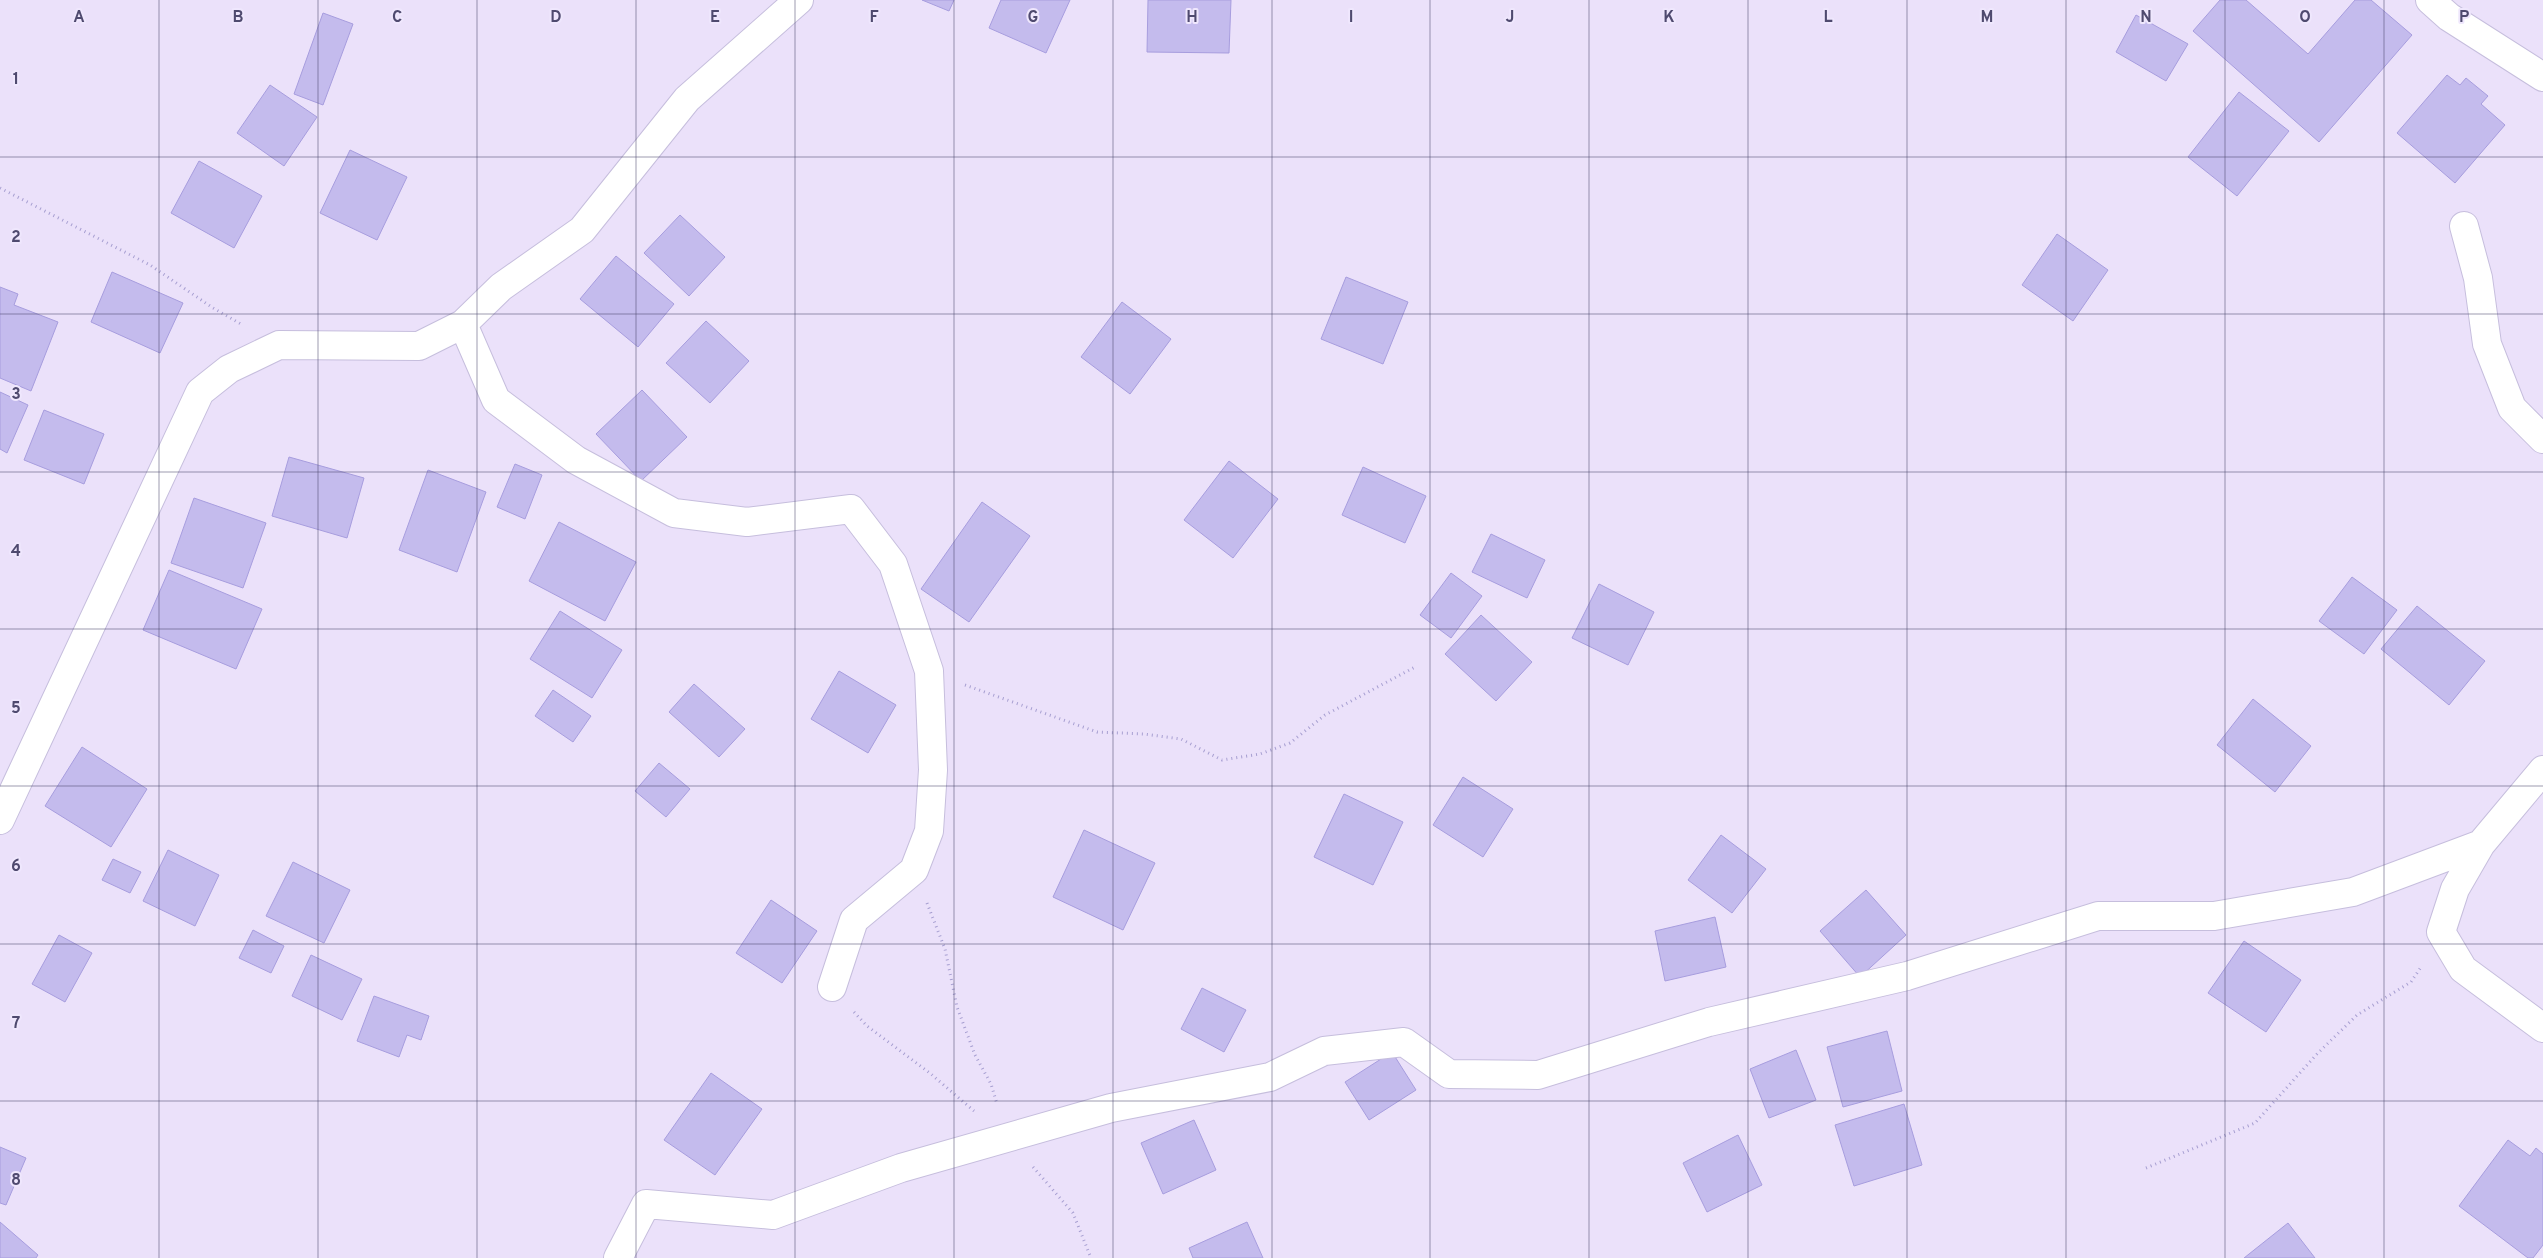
<svg xmlns="http://www.w3.org/2000/svg" width="2543" height="1258" font-family="Overpass,sans-serif">
  <rect width="100%" height="100%" fill="#ebe1fa"/>
  <path fill="#c4bbed" stroke="#a79dde" d="M922 0H954L949 11Z
    M1001 0H1070L1046 53 989 28Z
    M1148 0H1231L1229 53 1147 52Z
    M2220 0H2246L2308 54 2355 0H2371L2412 35 2319 142 2193 31Z
    M323 13 353 24 323 105 294 94Z
    M2136 15 2188 44 2166 81 2116 52Z
    M2447 75 2460 85 2466 78 2488 96 2481 104 2505 125 2455 183 2397 133Z
    M270 85 317 117 284 166 237 133Z
    M2239 92 2289 131 2237 196 2188 157Z
    M350 150 407 177 377 240 320 213Z
    M199 161 262 196 234 248 171 213Z
    M680 215 725 257 689 296 644 253Z
    M2057 234 2108 270 2073 321 2022 285Z
    M616 256 674 304 638 347 580 299Z
    M112 272 183 303 160 353 91 322Z
    M1346 277 1408 302 1383 364 1321 339Z
    M0 287 18 294 14 305 58 322 31 391 0 378Z
    M1122 302 1171 339 1130 394 1081 357Z
    M706 321 749 361 710 403 666 363Z
    M642 390 687 437 641 481 596 434Z
    M0 392 28 405 7 453 0 449Z
    M44 410 104 434 84 484 24 460Z
    M289 457 364 478 347 538 272 516Z
    M1229 461 1278 499 1233 558 1184 520Z
    M515 464 542 475 525 519 497 507Z
    M1363 467 1426 496 1405 543 1342 515Z
    M428 470 486 492 457 572 399 550Z
    M194 498 266 523 243 588 171 563Z
    M982 502 1030 536 969 622 921 589Z
    M559 522 636 562 605 621 529 581Z
    M1491 534 1545 560 1527 598 1472 572Z
    M169 570 262 609 236 669 143 630Z
    M1451 573 1482 596 1451 638 1420 615Z
    M2352 577 2397 610 2364 654 2319 621Z
    M1599 584 1654 612 1628 665 1572 638Z
    M2417 606 2485 661 2449 705 2381 649Z
    M560 611 622 650 592 698 530 659Z
    M1481 615 1532 662 1496 701 1445 654Z
    M839 671 896 705 868 753 811 719Z
    M694 684 745 729 719 757 669 712Z
    M553 690 591 716 573 742 535 716Z
    M2253 699 2311 746 2275 792 2217 745Z
    M82 747 147 789 111 847 45 806Z
    M659 763 690 789 666 817 635 791Z
    M1463 777 1513 809 1483 857 1433 825Z
    M1344 794 1403 822 1373 885 1314 857Z
    M1084 830 1155 863 1123 930 1053 897Z
    M1721 835 1766 869 1732 913 1688 880Z
    M168 850 219 875 195 926 143 901Z
    M113 859 141 872 130 893 102 880Z
    M293 862 350 890 324 943 266 916Z
    M1866 890 1906 935 1860 977 1820 931Z
    M771 900 817 931 782 983 736 953Z
    M1715 917 1726 967 1665 981 1655 931Z
    M253 930 284 946 271 973 239 958Z
    M59 935 92 953 65 1002 32 984Z
    M2244 941 2301 980 2266 1032 2208 993Z
    M311 955 362 979 342 1020 292 996Z
    M1202 988 1246 1010 1224 1052 1181 1029Z
    M374 996 429 1016 421 1040 407 1035 399 1057 357 1041Z
    M1887 1031 1902 1091 1843 1107 1827 1047Z
    M1796 1050 1816 1100 1769 1118 1750 1069Z
    M1392 1052 1416 1090 1369 1120 1345 1082Z
    M711 1073 762 1109 715 1175 664 1140Z
    M1904 1104 1922 1165 1854 1186 1835 1125Z
    M1194 1120 1216 1170 1163 1194 1141 1143Z
    M1738 1135 1762 1185 1707 1212 1683 1163Z
    M2508 1140 2530 1156 2536 1148 2543 1154V1245L2533 1258H2528L2459 1206Z
    M0 1147 26 1158 6 1205 0 1203Z
    M0 1222 38 1255 36 1258H0Z
    M1247 1222 1263 1258H1193L1189 1248Z
    M2288 1223 2315 1258H2244Z"/>
  <g fill="none" stroke-linecap="round" stroke-linejoin="round">
    <defs>
      <path id="minor" d="M2430 0 2449 17 2543 77
        M2464 226 2478 278 2487 344 2512 408 2543 439
        M463 324 496 400 576 460 674 513 747 522 851 509 893 564 929 671 933 770 929 831 914 870 854 920 832 987
        M0 820 200 392 229 369 279 345 419 346 463 324 501 287 582 230 687 99 799 0
        M2481 844 2455 889 2441 932 2463 969 2543 1028
        M618 1258 646 1204 773 1215 901 1168 1111 1108 1270 1077 1324 1051 1404 1042 1449 1074 1538 1075 1709 1022 1907 976 2098 916H2214L2353 892 2481 844 2543 770"/>
    </defs>
    <use href="#minor" stroke="#c6bedd" stroke-width="30"/>
    <path stroke="#a79fd1" stroke-width="3" stroke-dasharray="1 4" stroke-linecap="butt" d="M0 188 150 265 213 308 241 324
      M965 685 1097 732 1144 734 1181 739 1222 760 1260 754 1290 743 1325 715 1415 667
      M927 903 945 949 957 1007 975 1055 991 1084 997 1104
      M854 1012 867 1026 931 1074 974 1111
      M1033 1167 1073 1213 1091 1258
      M2146 1168 2255 1123 2316 1055 2357 1015 2411 982 2421 967"/>
    <use href="#minor" stroke="#fff" stroke-width="28"/>
  </g>
  <path fill="none" stroke="#4f4a6f" stroke-width="1" stroke-opacity="0.55" d="M159 0V1258M318 0V1258M477 0V1258M636 0V1258M795 0V1258M954 0V1258M1113 0V1258M1272 0V1258M1430 0V1258M1589 0V1258M1748 0V1258M1907 0V1258M2066 0V1258M2225 0V1258M2384 0V1258M0 157H2543M0 314H2543M0 472H2543M0 629H2543M0 786H2543M0 944H2543M0 1101H2543"/>
  <g font-size="16" text-anchor="middle" font-weight="bold" fill="#4f4a6f" stroke="#efe7fd" stroke-width="4" stroke-linejoin="round" paint-order="stroke">
    <text x="79" y="22">A</text>
    <text x="238" y="22">B</text>
    <text x="397" y="22">C</text>
    <text x="556" y="22">D</text>
    <text x="715" y="22">E</text>
    <text x="874" y="22">F</text>
    <text x="1033" y="22">G</text>
    <text x="1192" y="22">H</text>
    <text x="1351" y="22">I</text>
    <text x="1510" y="22">J</text>
    <text x="1669" y="22">K</text>
    <text x="1828" y="22">L</text>
    <text x="1987" y="22">M</text>
    <text x="2146" y="22">N</text>
    <text x="2305" y="22">O</text>
    <text x="2464" y="22">P</text>
    <text x="16" y="84">1</text>
    <text x="16" y="242">2</text>
    <text x="16" y="399">3</text>
    <text x="16" y="556">4</text>
    <text x="16" y="713">5</text>
    <text x="16" y="871">6</text>
    <text x="16" y="1028">7</text>
    <text x="16" y="1185">8</text>
  </g>
</svg>
